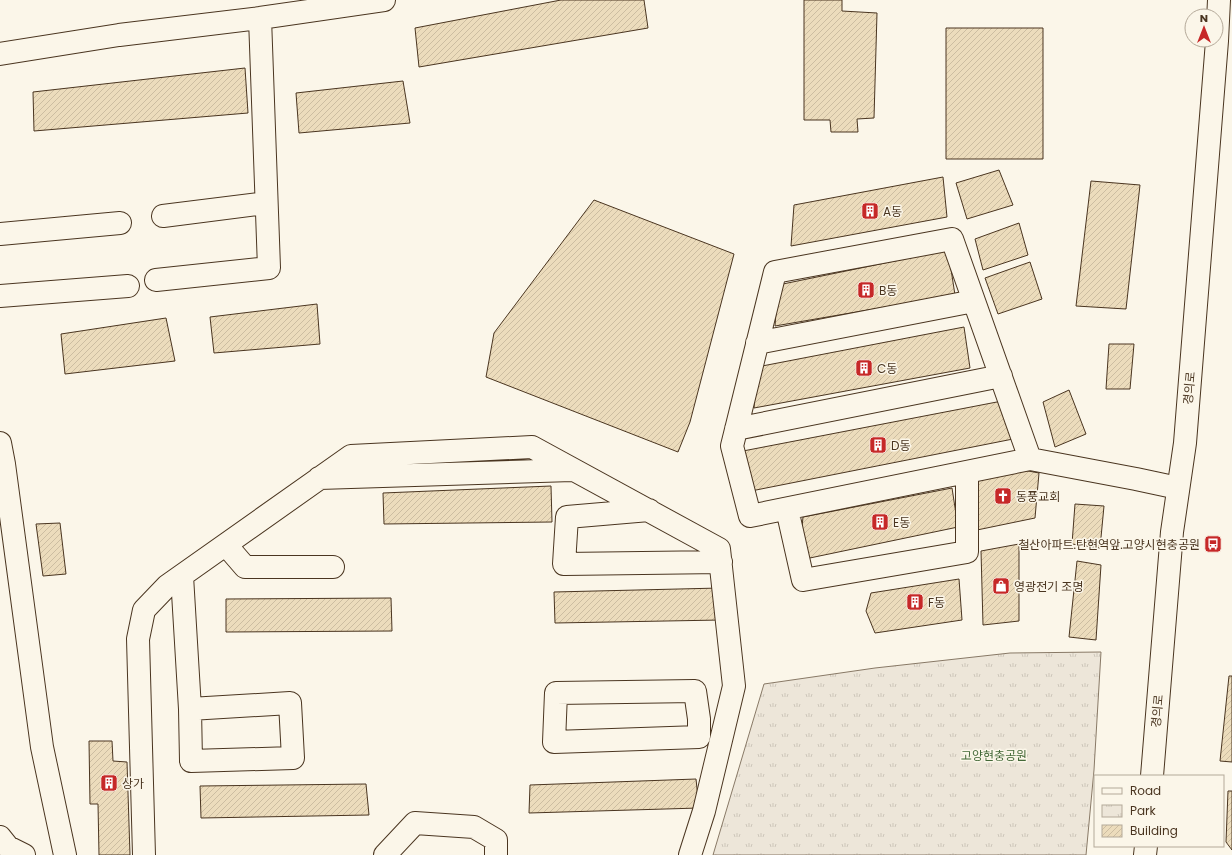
<svg xmlns="http://www.w3.org/2000/svg" width="1232" height="855" font-family="Poppins,'Noto Sans KR',sans-serif">
  <defs>
    <pattern id="park-tufts" width="24" height="20" patternUnits="userSpaceOnUse"><rect width="24" height="20" fill="#ede6d9"/><path d="M3 7l-1-3M5 7V3M7 7l1-3M15 17l-1-3M17 17v-4M19 17l1-3" fill="none" stroke="#cdc6ba"/></pattern>
    <pattern id="building-hatch" width="6" height="6" patternUnits="userSpaceOnUse"><rect width="6" height="6" fill="#ecdcbc"/><path d="M-1 1l2-2M0 6l6-6M5 7l2-2" fill="none" stroke="#ccbda1"/></pattern>
  </defs>
  <rect width="100%" height="100%" fill="#fbf6e9"/>
  <path fill="url(#park-tufts)" stroke="#887966" d="M1101 652 1094 770 1086 855H713L764 684 875 668 1010 653Z"/>
  <path fill="url(#building-hatch)" stroke="#4a3520" d="M561 0H644L648 28 419 67 415 28Z
    M804 0H842V11L877 13 874 118 857 119 858 132H831L830 120H804Z
    M946 28H1043V159H946Z
    M245 68 248 113 34 131 33 92Z
    M403 81 410 123 299 133 296 93Z
    M999 170 1013 205 967 219 956 183Z
    M943 177 947 217 791 246 794 205Z
    M1091 181 1140 185 1126 309 1076 306Z
    M594 200 734 254 690 422 678 452 486 377 494 333Z
    M1019 223 1028 255 983 270 975 239Z
    M948 250 955 295 775 326 778 285Z
    M1030 262 1042 299 998 314 985 278Z
    M317 304 320 344 214 353 210 317Z
    M166 318 175 361 65 374 61 334Z
    M964 327 970 368 754 408 757 367Z
    M1109 344H1134L1130 389H1106Z
    M1069 390 1086 434 1055 447 1043 402Z
    M1002 401 1013 439 751 491 743 451Z
    M1007 467 1039 473 1035 518 977 530 978 481Z
    M551 486 552 522 384 524 383 493Z
    M952 488 958 527 805 559 801 537 803 517Z
    M1075 504 1104 506 1100 548 1072 544Z
    M60 523 66 574 43 576 36 524Z
    M1019 544V621L983 625 981 551Z
    M1077 561 1101 565 1096 640 1069 637Z
    M959 579 962 620 875 633 866 611 871 593Z
    M720 588 721 620 555 623 554 592Z
    M391 598 392 631 226 632V599Z
    M1229 676H1232V762L1220 761Z
    M89 741H112L113 761 127 762 130 855H99L98 804H90Z
    M696 779 699 808 529 813 530 785Z
    M366 784 369 815 201 818 200 786Z
    M1228 791H1232V850L1226 842Z"/>
  <g fill="none" stroke-linecap="round" stroke-linejoin="round">
    <defs>
      <path id="minor" d="M0 54 119 35 260 18 384 0
        M163 216 266 203
        M0 234 120 223
        M156 280 269 268 260 18
        M0 296 128 286
        M757 343 974 301
        M736 429 1001 376
        M0 443 4 464 42 747 65 855
        M1030 459 750 516 732 446 775 272 952 239 1030 459 1136 479 1178 488
        M319 478 572 470
        M787 509 803 580 967 552V472
        M649 510 567 517 564 564 721 562
        M226 545 245 567H333
        M182 576 190 709 191 761 293 758 290 703 190 709
        M695 691 699 719V737L554 742 556 693Z
        M0 837 8 847 24 855
        M144 855 138 639 144 610 167 586 351 456 532 447 719 549 734 686 704 811 690 855
        M385 855 415 823 474 827 496 840V855"/>
      <path id="major" d="M1152 776 1172 532 1185 443 1217 41 1219 0
        M1145 855 1146 846"/>
    </defs>
    <use href="#minor" stroke="#4a3520" stroke-width="24"/>
    <use href="#major" stroke="#4a3520" stroke-width="24"/>
    <use href="#minor" stroke="#fbf6e9" stroke-width="22"/>
    <use href="#major" stroke="#fbf6e9" stroke-width="22"/>
  </g>
  <defs>
    <symbol id="building-square" viewBox="-11 -11 22 22"><rect x="-9" y="-9" width="18" height="18" rx="4" fill="#c62828" stroke="#fbf6e9"/><path d="M-4-6H4V6H1V3H-1V6H-4ZM-2.5-4.3h1.7v1.8h-1.7ZM.8-4.3h1.7v1.8H.8ZM-2.5-1h1.7V.8h-1.7ZM.8-1h1.7V.8H.8Z" fill="#fff"/></symbol>
    <symbol id="church-square" viewBox="-11 -11 22 22"><rect x="-9" y="-9" width="18" height="18" rx="4" fill="#c62828" stroke="#fbf6e9"/><path d="M-1.2-6h2.4v3.5h3.3v2.4h-3.3V6h-2.4V-.1h-3.3v-2.4h3.3Z" fill="#fff"/></symbol>
    <symbol id="bus-square" viewBox="-11 -11 22 22"><rect x="-9" y="-9" width="18" height="18" rx="4" fill="#c62828" stroke="#fbf6e9"/><path d="M-5-6H5V4H4V6H2V4H-2V6H-4V4H-5ZM-3.5-4V0h7V-4ZM-3.5 1.2v1.5H-2V1.2ZM2 1.2v1.5H3.5V1.2Z" fill="#fff"/></symbol>
    <symbol id="shop-square" viewBox="-11 -11 22 22"><rect x="-9" y="-9" width="18" height="18" rx="4" fill="#c62828" stroke="#fbf6e9"/><path d="M-5-2.5h2.3a2.7 3.5 0 0 1 5.4 0H5L5.5 6h-11ZM-1.5-2.5h3a1.5 2.3 0 0 0-3 0Z" fill="#fff"/></symbol>
  </defs>
  <g fill-rule="evenodd">
    <use href="#building-square" x="860" y="201" width="20" height="20"/>
    <use href="#building-square" x="856" y="280" width="20" height="20"/>
    <use href="#building-square" x="854" y="358" width="20" height="20"/>
    <use href="#building-square" x="868" y="435" width="20" height="20"/>
    <use href="#church-square" x="993" y="486" width="20" height="20"/>
    <use href="#building-square" x="870" y="512" width="20" height="20"/>
    <use href="#bus-square" x="1203" y="534" width="20" height="20"/>
    <use href="#shop-square" x="991" y="576" width="20" height="20"/>
    <use href="#building-square" x="905" y="592" width="20" height="20"/>
    <use href="#building-square" x="99" y="773" width="20" height="20"/>
  </g>
  <g text-anchor="middle" dominant-baseline="central" stroke-width="3" stroke-linejoin="round" paint-order="stroke">
    <g font-size="12" fill="#4a3520" stroke="#fbf6e9" text-anchor="start">
      <text x="883" y="211">A동</text>
      <text x="879" y="290">B동</text>
      <text x="877" y="368">C동</text>
      <text x="891" y="445">D동</text>
      <text x="1016" y="496">동풍교회</text>
      <text x="893" y="522">E동</text>
      <text x="1200" y="544" text-anchor="end">철산아파트.탄현역앞.고양시현충공원</text>
      <text x="1014" y="586">영광전기 조명</text>
      <text x="928" y="602">F동</text>
      <text x="122" y="783">상가</text>
    </g>
    <g font-size="12" fill="#4a3520" stroke="#fbf6e9">
      <text transform="translate(1189 388) rotate(-85)">경의로</text>
      <text transform="translate(1157 711) rotate(-85)">경의로</text>
    </g>
    <g font-size="12" fill="#436837" stroke="#fbf6e9">
      <text x="994" y="755">고양현충공원</text>
    </g>
  </g>
  <rect x="1094" y="775" width="130" height="72" fill="#fbf6e9" stroke="#b4a999"/>
  <rect x="1102" y="788" width="20" height="6" fill="#fbf6e9" stroke="#b4a999"/>
  <text x="1130" y="795" font-size="12" fill="#4a3520">Road</text>
  <rect x="1102" y="805" width="20" height="12" fill="url(#park-tufts)" stroke="#b4a999"/>
  <text x="1130" y="815" font-size="12" fill="#4a3520">Park</text>
  <rect x="1102" y="825" width="20" height="12" fill="url(#building-hatch)" stroke="#b4a999"/>
  <text x="1130" y="835" font-size="12" fill="#4a3520">Building</text>
  <g transform="translate(1204 28)"><circle r="19" fill="#fbf6e9" stroke="#b4a999"/>
  <path d="M0-3L7 15L0 10L-7 15Z" fill="#c62828"/>
  <text y="-6" font-size="11" font-weight="bold" text-anchor="middle" fill="#4a3520">N</text>
  </g>
</svg>
